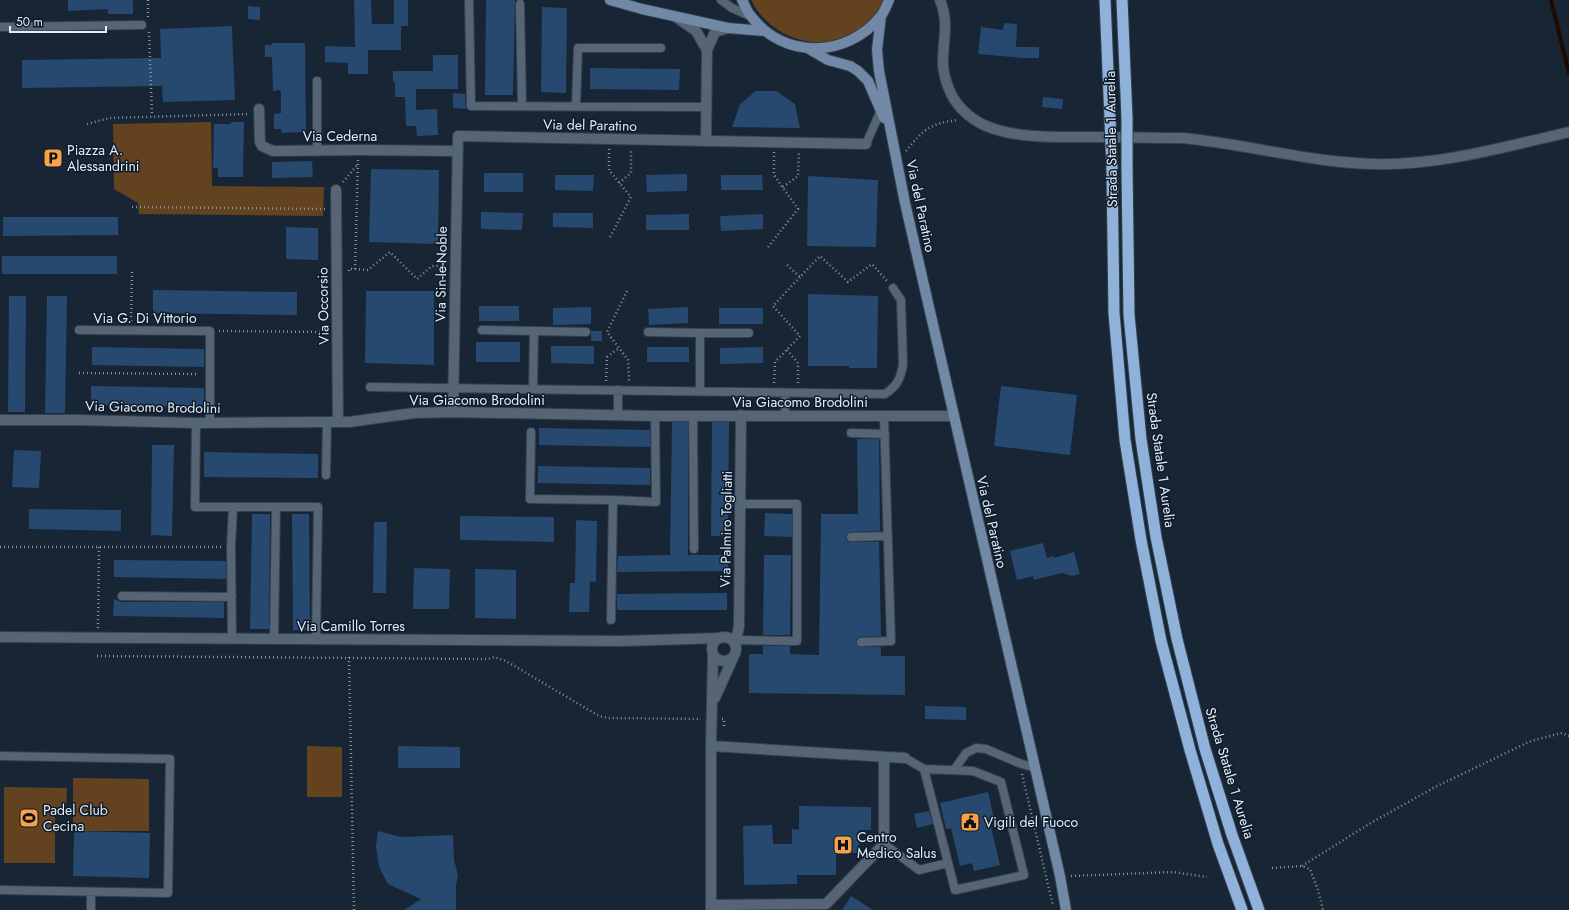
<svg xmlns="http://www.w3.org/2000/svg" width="1569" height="910" font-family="Jost,sans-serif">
  <rect width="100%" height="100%" fill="#172535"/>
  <path fill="#634220" d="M751 0H883C859 59 778 54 751 0Z
    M211 122 212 186 324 187 323 216 139 214 138 203 114 189 113 124Z
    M307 746 342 747V797H307Z
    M73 778 149 779V831H73Z
    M4 787 67 788 66 807 55 808V863H4Z"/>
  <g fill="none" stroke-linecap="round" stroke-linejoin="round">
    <path stroke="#1d0a00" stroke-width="4" d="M1551 0 1569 73"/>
  </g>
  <path fill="#27496f" d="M68 0H133V14H108V9L68 11Z
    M354 0H371L372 24H394V0H408V26H401V50H368V74H348V63L325 62V46L355 47Z
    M486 0H515L513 95H485Z
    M248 6 260 7V20L248 19Z
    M542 7 567 8 566 93 541 92Z
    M1004 23 1017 24 1016 47H1039V58H1023L978 54 981 27 1003 30Z
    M232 26 235 100 163 102 162 86 22 88V60L161 58 160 29Z
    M272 43H305L306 132 282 133 281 129H274V114L281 113V93L280 90 273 91 272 57H265V45H272Z
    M433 55H458V89H416V110L437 109 438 135 417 136 416 126H406L405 97H395V82H393V71H433Z
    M590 68 680 69 679 90 590 89Z
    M756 91H776L795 104 800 128 732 127 740 104Z
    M453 93 465 94 466 109 453 108Z
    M1043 97 1063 99 1062 109 1042 107Z
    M231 122H244L243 177H218V168H213L214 124H231Z
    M312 161 313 177 272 178V162Z
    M371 169 439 170 438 244 369 242Z
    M484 173H523V192H484Z
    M687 174V191L647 192 646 175Z
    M555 175H594L593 191 555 190Z
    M721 175H762L763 190H721Z
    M808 176 878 180 876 247 807 246Z
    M481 212 523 213 522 230 481 229Z
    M553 213H593V228L553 227Z
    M689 214V230H646V215Z
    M763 214V229L721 231 720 216Z
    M3 217H118V235L3 236Z
    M286 227 318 228V260L286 259Z
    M2 256H117V274H2Z
    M153 290 297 292V315L153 313Z
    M366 291H434V365L365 363Z
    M808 294 878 296 877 368H849V366H808Z
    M9 296H26L25 412H8Z
    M47 296H67L65 413H45Z
    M479 306H519V321H479Z
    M591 307V324L553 325V308Z
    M688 307V323L649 325 648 309Z
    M719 308H763V324H719Z
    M591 331H602V341H591Z
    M476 342H520V362H476Z
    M551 346H594V364L551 363Z
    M92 347 204 349V367L92 365Z
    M647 347H689V362H647Z
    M763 347V363L720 364V348Z
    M91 386 204 388V407L91 405Z
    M1001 386 1077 395 1070 455 994 446Z
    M672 422H688V555H728V571L617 572 618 556 670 555Z
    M712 422H729L728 536H711Z
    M539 428 650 430V447L539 445Z
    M857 439H879L880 529 879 531 850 532 846 534V538L848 542H879L881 636 860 637 856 639V643L857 645 861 647H881V656H905V695L749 693V654H763V646H790V654L819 655 821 514H858Z
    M152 445H174L172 536 151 535Z
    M14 450 41 451 39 488 12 487Z
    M204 452 318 454V478L204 477Z
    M538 466 650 468V485L538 483Z
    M29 509 121 510V531L29 529Z
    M765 513 792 514V537L764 536Z
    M252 514H270L269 629H250Z
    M292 514H309L310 630H293Z
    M460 516 554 517V542L460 540Z
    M576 520 597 521 596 582 590 581 589 612H569L570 583H575Z
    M374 522H387L386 593H373Z
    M1043 543 1047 558 1053 556 1054 558 1074 552 1080 574 1072 576 1062 573 1034 580 1033 576 1017 580 1010 551Z
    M764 555H791L790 635H763Z
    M114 560 226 561V579L114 577Z
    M414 568 450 569 449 609H413Z
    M475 569 516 570V619L475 618Z
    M727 593V610H617V594Z
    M114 599 122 602H224V618L113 616Z
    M925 706 966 707V720L925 719Z
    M398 746 460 747V768H398Z
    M988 792 994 818 989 819 1000 865 974 871 972 863 960 866 951 828 946 829 940 803Z
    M799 806 871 807V830H859V853H836V875H797V884L744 885 743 826 772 825 773 844H792V829L799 830Z
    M929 811 933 824 917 828 914 814Z
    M74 831 150 833 149 878 73 876Z
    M378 831 401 837 453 835 454 860 458 875 456 886V910H404L421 899 388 884 380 869 378 862 376 846Z
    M851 896 873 910H842Z"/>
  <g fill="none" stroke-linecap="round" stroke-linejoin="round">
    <defs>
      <path id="service" d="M721 0 732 8 750 16
        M469 1 471 106 706 107
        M520 4 522 106
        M0 27 142 25
        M317 81V150
        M576 106 578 48H661
        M866 144 881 110
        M79 330 210 331V422
        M482 330 534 331
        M648 332 700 333
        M370 387 885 394C897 386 901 378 903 364L901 300 893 288
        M533 389 534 331 586 332
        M700 391V333H749
        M785 393V416
        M618 415V390
        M693 416 694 549
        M196 423 195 507H318L316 640
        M531 432 530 499 613 500 656 502 655 416
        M851 433 885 434
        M326 475 327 422
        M851 537 888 536
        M122 596 232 597
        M611 620 613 500
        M232 639 231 547 233 507
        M274 639 276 507
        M732 640 797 641V504H740
        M861 642 891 641 884 416
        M0 756 170 759 168 893 0 890
        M905 758 924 769 973 771 1001 782 1024 875 955 890 924 769
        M954 770 966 753 976 748 986 749 1019 763 1035 768
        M884 844 919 870 948 863
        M91 910V892"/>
      <path id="minor" d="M676 17 696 31 707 50
        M259 109 260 142 262 146 273 151 358 150 457 151
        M706 141 707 50 715 32 728 28
        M336 190 338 422
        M453 412 458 136 866 144
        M0 420H79L196 423 327 422H349L414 413 453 412 655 416H954
        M0 637 622 641 721 638
        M712 649a12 12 0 1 1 24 0a12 12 0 1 1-24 0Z
        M732 640 737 636 739 626 741 415
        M715 698 733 658
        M711 746 905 758
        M711 905 826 904 884 844V757
        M711 910V746L713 654"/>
      <path id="tertiary" d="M940 0C950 24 942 42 943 66 944 74 946 82 949 89 955 105 969 118 984 125 1014 139 1059 137 1092 137 1122 137 1152 138 1183 138 1246 144 1308 162 1372 164 1439 166 1504 147 1569 132"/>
      <path id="secondary" d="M610 0 642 9 728 28 765 31
        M742 0C745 5 747 12 751 16 784 60 847 58 881 16 884 12 887 5 889 0
        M881 16 877 50 879 71 905 203 1060 876 1066 910
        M809 49 828 60 850 66 858 71 868 81 884 118"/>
      <path id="trunk" d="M1105 0 1110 119
        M1122 0 1127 118
        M1127 167 1129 315 1141 439 1156 537 1177 639 1205 749 1232 835 1259 910
        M1112 168 1114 313 1125 440 1141 540 1161 641 1190 750 1218 844 1242 910"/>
    </defs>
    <use href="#service" stroke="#344150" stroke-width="10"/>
    <use href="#minor" stroke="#344150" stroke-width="12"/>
    <use href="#tertiary" stroke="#344150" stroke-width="12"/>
    <use href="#secondary" stroke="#344150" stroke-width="12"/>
    <use href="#trunk" stroke="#344150" stroke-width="13"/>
    <path stroke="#86929f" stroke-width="2.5" stroke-dasharray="1 3" stroke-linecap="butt" d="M148 0V17
      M149 32 152 116
      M87 124 109 118 249 114
      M609 149V170L631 197 609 239
      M906 151C923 130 930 123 958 120
      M343 182 358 164
      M619 183 631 173V150
      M783 187 798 176 799 152
      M132 207 325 209
      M768 247 798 209 774 175V151
      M787 265 800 277 820 256 848 282 872 264 887 281
      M355 269 368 270 390 252 417 279 432 266H445
      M349 271V269H355L358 160
      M627 291 607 332 628 360 629 381
      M131 321 132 271
      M219 331 328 332
      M787 350 798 363V383
      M79 373 199 374
      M606 381 607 357 619 348
      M774 383 775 362 800 336 773 306 800 277
      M0 547H221
      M98 628 99 547
      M97 656 488 659 494 657 506 661 599 716 609 718 701 719
      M349 657 354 910
      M722 719H724V728
      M1022 774 1053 906
      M1302 866 1369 824 1437 786 1531 741 1562 733 1569 736
      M1272 868 1302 866 1310 869 1318 890 1323 910
      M1071 876 1173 872 1207 877"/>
    <use href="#service" stroke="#556576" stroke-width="8"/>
    <use href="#minor" stroke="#556576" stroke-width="10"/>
    <use href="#tertiary" stroke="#556576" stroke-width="10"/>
    <use href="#secondary" stroke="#7189a6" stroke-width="10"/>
    <use href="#trunk" stroke="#90b2da" stroke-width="11"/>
    <defs>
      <path id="trunk-bridge" d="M1127 118V167
        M1110 119 1112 168"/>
    </defs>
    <use href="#trunk-bridge" stroke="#344150" stroke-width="13" stroke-linecap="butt"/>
    <use href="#trunk-bridge" stroke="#90b2da" stroke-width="11"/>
  </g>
  <defs>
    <symbol id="parking-square" viewBox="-11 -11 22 22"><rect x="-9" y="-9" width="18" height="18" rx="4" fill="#f7a149" stroke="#0e1b2a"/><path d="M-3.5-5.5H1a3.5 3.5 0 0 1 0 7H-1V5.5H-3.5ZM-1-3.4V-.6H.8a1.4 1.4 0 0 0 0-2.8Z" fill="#111"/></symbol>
    <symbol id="stadium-square" viewBox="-11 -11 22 22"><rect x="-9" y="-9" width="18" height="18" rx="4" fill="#f7a149" stroke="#0e1b2a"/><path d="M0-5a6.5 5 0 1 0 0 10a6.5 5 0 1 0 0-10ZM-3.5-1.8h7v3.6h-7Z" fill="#111"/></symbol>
    <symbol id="civic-square" viewBox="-11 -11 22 22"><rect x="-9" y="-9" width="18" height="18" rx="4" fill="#f7a149" stroke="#0e1b2a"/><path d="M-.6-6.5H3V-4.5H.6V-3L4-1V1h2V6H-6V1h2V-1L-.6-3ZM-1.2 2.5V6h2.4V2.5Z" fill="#111"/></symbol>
    <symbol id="hospital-square" viewBox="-11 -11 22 22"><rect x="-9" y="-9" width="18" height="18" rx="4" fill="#f7a149" stroke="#0e1b2a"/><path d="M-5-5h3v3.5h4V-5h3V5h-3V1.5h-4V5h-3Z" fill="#111"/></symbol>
  </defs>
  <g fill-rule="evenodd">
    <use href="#parking-square" x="42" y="147" width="22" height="22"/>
    <use href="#stadium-square" x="18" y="807" width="22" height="22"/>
    <use href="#civic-square" x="959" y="811" width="22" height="22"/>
    <use href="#hospital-square" x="832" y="834" width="22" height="22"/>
  </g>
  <g text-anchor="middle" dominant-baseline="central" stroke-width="3" stroke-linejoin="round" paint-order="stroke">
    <g font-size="14" fill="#e3ecf7" stroke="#0e1b2a">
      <text transform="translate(590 125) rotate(1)">Via del Paratino</text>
      <text x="340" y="136">Via Cederna</text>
      <text transform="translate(1111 139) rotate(-91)">Strada Statale 1 Aurelia</text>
      <text transform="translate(921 206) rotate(78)">Via del Paratino</text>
      <text transform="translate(441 274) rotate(-89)">Via Sin-le-Noble</text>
      <text transform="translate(323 306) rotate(-91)">Via Occorsio</text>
      <text x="145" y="318">Via G. Di Vittorio</text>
      <text x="477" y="400">Via Giacomo Brodolini</text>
      <text x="800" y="402">Via Giacomo Brodolini</text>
      <text transform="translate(153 407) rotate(1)">Via Giacomo Brodolini</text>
      <text transform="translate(1161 460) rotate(82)">Strada Statale 1 Aurelia</text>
      <text transform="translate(992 522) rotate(77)">Via del Paratino</text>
      <text transform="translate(726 529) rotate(-89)">Via Palmiro Togliatti</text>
      <text x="351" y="626">Via Camillo Torres</text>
      <text transform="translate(1230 773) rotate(73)">Strada Statale 1 Aurelia</text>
    </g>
    <g font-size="14" fill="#e3ecf7" stroke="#0e1b2a" text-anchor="start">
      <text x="67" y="150">Piazza A.<tspan x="67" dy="16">Alessandrini</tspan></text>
      <text x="43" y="810">Padel Club<tspan x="43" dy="16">Cecina</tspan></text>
      <text x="984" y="822">Vigili del Fuoco</text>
      <text x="857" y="837">Centro<tspan x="857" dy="16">Medico Salus</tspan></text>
    </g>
  </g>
  <path d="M10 26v6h96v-6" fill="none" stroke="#e3ecf7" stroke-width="2"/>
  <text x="16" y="26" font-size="12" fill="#e3ecf7" stroke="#0e1b2a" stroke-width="3" paint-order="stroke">50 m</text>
</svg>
